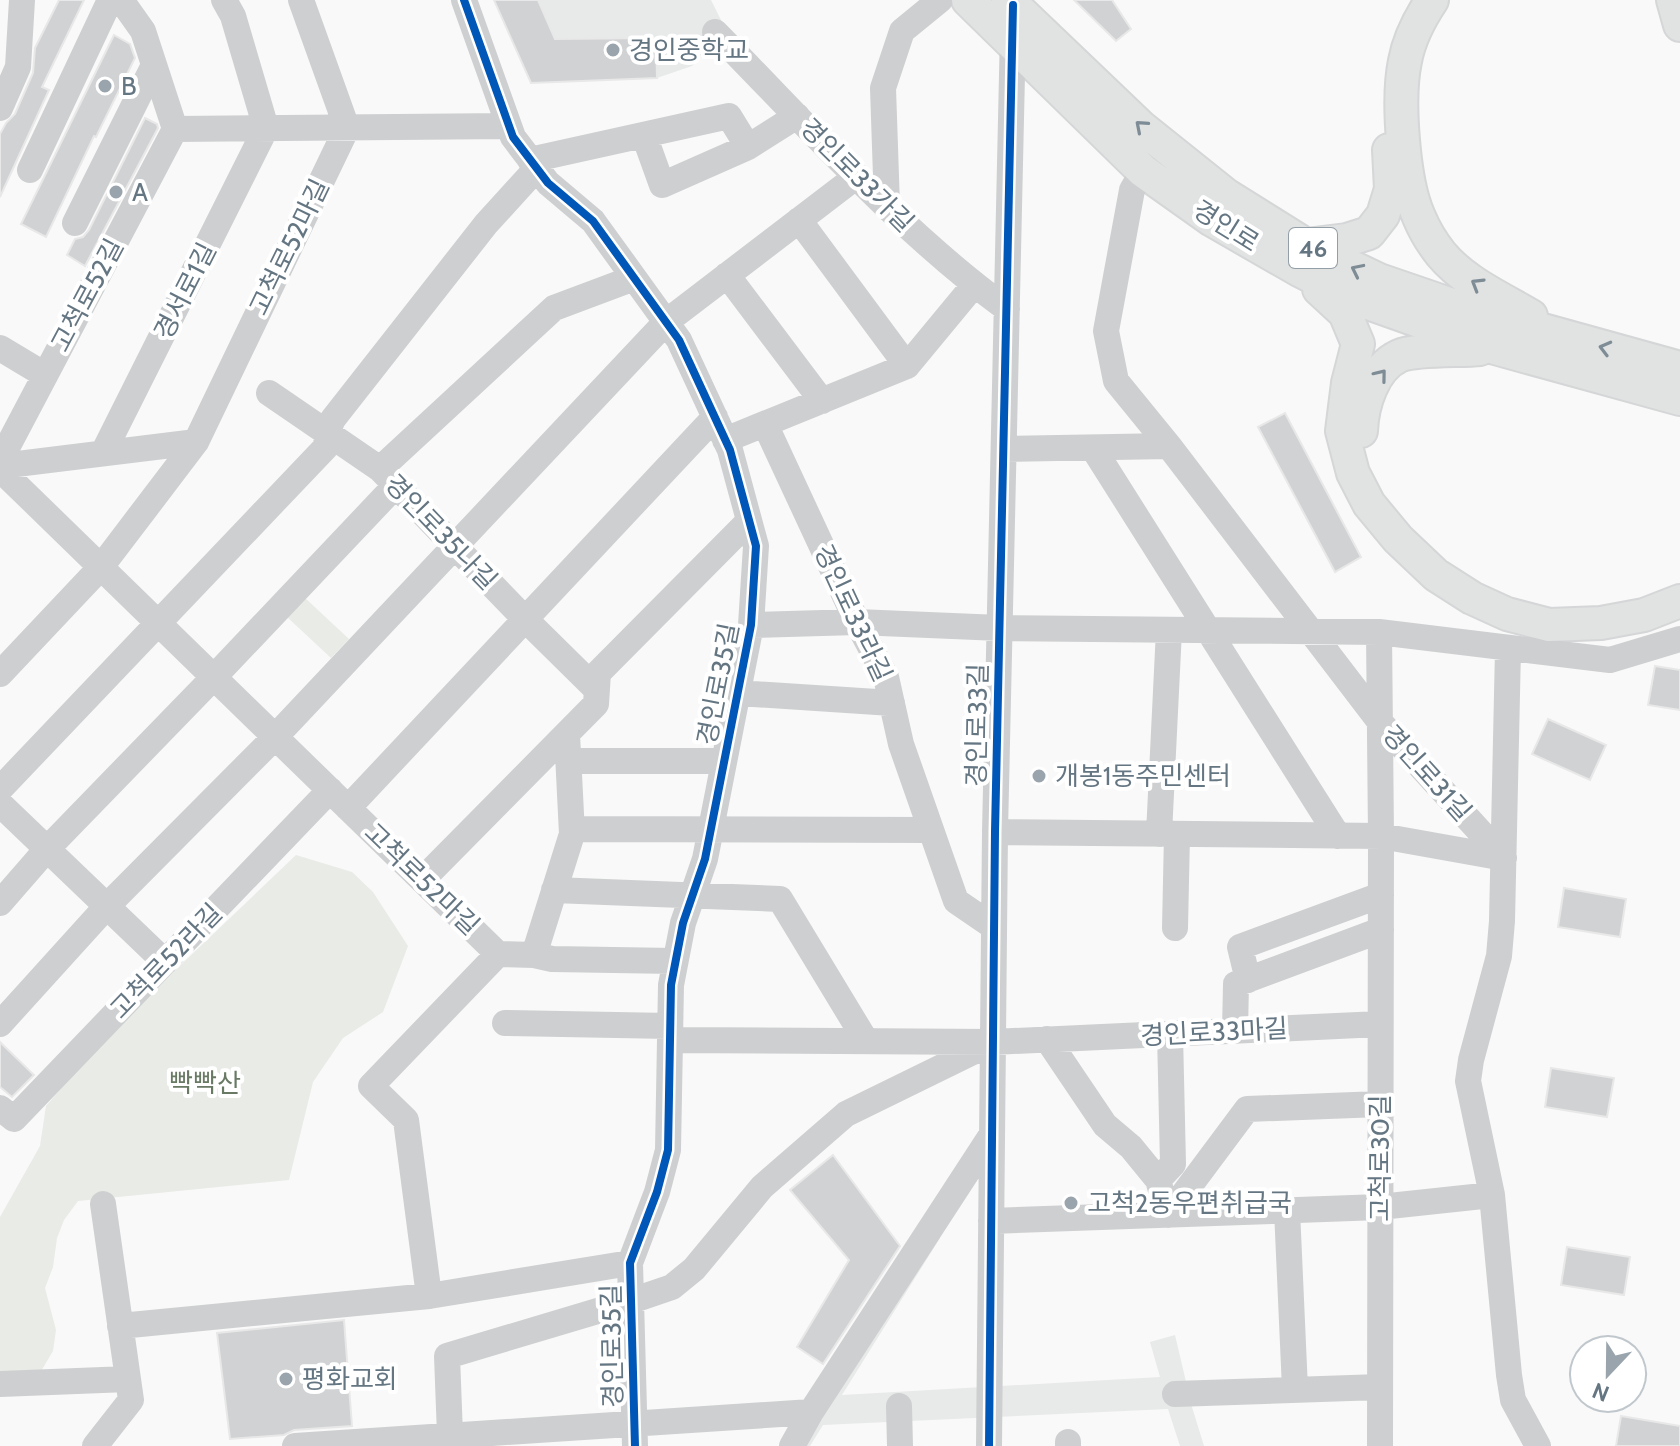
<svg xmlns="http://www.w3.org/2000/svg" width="1680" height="1446" font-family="Cabin,'Noto Sans KR',sans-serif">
  <rect width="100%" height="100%" fill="#f9f9f9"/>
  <path fill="#e8e9e9" d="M494 0H711L728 34 692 66 657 78 531 83Z
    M920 1228 940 1238 842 1395 1160 1377 1150 1342 1175 1335 1192 1407 1204 1446H1180L1168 1409 823 1425 810 1446H782Z"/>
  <path fill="#e8ebe6" d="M304 597 349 639 331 658 287 617Z
    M296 855 352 872 373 892 408 946 383 1012 343 1038 313 1082 289 1180 78 1201 64 1220 57 1238 53 1267 45 1288 56 1330 53 1351 34 1383 0 1384V1217L40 1146 46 1106 104 1038Z"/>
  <path fill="#d0d2d3" stroke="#e8e8e8" stroke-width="2" d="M59 0H84L42 87 49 90 0 197V134L6 123 15 114 33 73 35 48Z
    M494 0H538L555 39 656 38 657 78 531 83Z
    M1074 0H1112L1131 29 1116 41Z
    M114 35 130 44 135 58 96 137 94 136 46 237 21 224Z
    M145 118 157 124 158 128 85 266 67 255 75 239 83 237 89 230Z
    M1285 413 1361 557 1335 572 1258 427Z
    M1655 666 1680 670V710L1648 705Z
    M1548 719 1606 745 1590 780 1532 754Z
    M1564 888 1626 899 1620 937 1558 927Z
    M0 1042 34 1075 12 1097 0 1087Z
    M1551 1068 1614 1078 1607 1117 1545 1107Z
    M833 1155 900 1246 823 1364 797 1347 849 1260 790 1190Z
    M1567 1247 1630 1257 1624 1295 1561 1285Z
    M344 1320 352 1426 294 1430 284 1435 230 1439 217 1333Z
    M1621 1416 1680 1426V1446H1616Z"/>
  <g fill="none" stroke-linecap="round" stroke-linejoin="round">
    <defs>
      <path id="major" d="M968 0 1143 171 1212 220 1299 270 1354 298 1495 348 1680 399
        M1008 0 1141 127 1226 195 1306 245 1379 280 1449 304 1680 368
        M1432 0C1420 18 1409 39 1405 61 1397 99 1403 182 1419 217 1424 229 1433 244 1441 254 1464 282 1501 298 1531 316
        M1673 0 1680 25
        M1306 245 1347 240 1369 233 1383 215 1391 189 1389 150
        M1319 289 1345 313 1358 344 1348 383 1342 431 1353 473 1369 504 1398 539 1436 575 1472 598 1507 614 1549 625 1601 623 1644 615 1680 601
        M1361 431C1362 405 1373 368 1399 356 1414 349 1461 351 1480 349"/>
    </defs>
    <use href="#major" stroke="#d5d6d7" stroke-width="36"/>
    <path stroke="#cecfd0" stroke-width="26" d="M121 0 143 31 175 129
      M464 0 513 137 548 183 593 221 679 340 730 450 756 546 751 625 705 859 683 923 671 985 668 1150 657 1192 630 1263 635 1446
      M715 32C809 127 899 230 1007 309
      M0 108 18 67 22 0
      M175 129 509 126
      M644 135 662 185 748 147 797 116
      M530 160 729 116 748 147
      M30 170 110 0
      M1143 171 1132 190 1106 331 1116 381 1169 446 1380 722 1504 858
      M887 206 883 88 902 31 940 0
      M799 220 907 366
      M75 223 154 65
      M727 275 822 401
      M0 348 45 375
      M269 393 380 469 525 619 597 690
      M765 424 857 622 886 677 901 744 956 901 994 927
      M725 440 907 366 974 285
      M1093 448 1338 836
      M1004 449 1169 446
      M103 453 266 128 233 16 224 0
      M0 461 175 129
      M0 466 196 442
      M0 469 498 954 371 1086 406 1120 429 1296
      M380 469 554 308 634 278
      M751 625 857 622 1000 628 1379 632 1610 660 1680 639
      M1379 632 1381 836 1380 1446
      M1508 649 1502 921 1499 956 1471 1060 1468 1081 1492 1195 1509 1375 1513 1400 1538 1446
      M0 674 101 567 196 442 347 128 301 0
      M738 693 892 703
      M568 761H724
      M0 789 326 447 327 433 333 419 486 224 537 168
      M0 804 165 962
      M348 808 715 417
      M572 829 931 830
      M995 832 1381 836 1504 858
      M1159 834 1169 630
      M422 880 596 704 598 673 749 521
      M554 890 780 899 866 1041
      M0 903 47 849 214 677 396 485
      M1175 928 1177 834
      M498 954 534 955 572 834 567 734
      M534 955 552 959 675 961
      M1248 980 1240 947 1381 895
      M505 1023 670 1026
      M0 1024 107 906 275 737 666 322 857 176
      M1235 1031 1236 984 1381 930
      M1047 1039 1105 1125 1131 1147 1158 1180
      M670 1040 993 1042 1380 1024
      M0 1108 14 1119 330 790
      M1287 1210 1295 1389
      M1168 1215 1247 1109 1380 1104
      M1168 1215 1158 1180 1173 1164 1170 1034
      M991 1221 1380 1207 1492 1195
      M120 1326 429 1296 630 1263
      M0 1384 128 1379
      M1175 1394 1380 1387
      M899 1406 900 1446
      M450 1435 447 1356 631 1301 672 1287 694 1269 762 1187 846 1114 993 1042
      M1068 1442V1446
      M95 1446 131 1400 103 1204
      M295 1446 811 1412
      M792 1446 811 1412 992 1134
      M989 1446 995 832 1013 30"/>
    <use href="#major" stroke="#e1e2e2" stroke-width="32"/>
    <defs>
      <path id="cycleway" d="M464 0 513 137 548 183 593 221 679 340 730 450 756 546 751 625 705 859 683 923 671 985 668 1150 657 1192 630 1263 635 1446
        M989 1446 995 832 1013 5"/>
    </defs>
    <use href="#cycleway" stroke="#fff" stroke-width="13"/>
    <use href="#cycleway" stroke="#0057b8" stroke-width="8"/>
  </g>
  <defs><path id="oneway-chevron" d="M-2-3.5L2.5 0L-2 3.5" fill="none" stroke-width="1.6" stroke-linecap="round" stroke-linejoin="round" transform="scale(2)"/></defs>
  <g stroke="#7e8c96">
    <use href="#oneway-chevron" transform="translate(1141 126) rotate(-139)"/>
    <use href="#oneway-chevron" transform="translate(1357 270) rotate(-154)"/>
    <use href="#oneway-chevron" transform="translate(1477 284) rotate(-149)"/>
    <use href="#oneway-chevron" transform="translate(1605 348) rotate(-165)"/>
    <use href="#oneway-chevron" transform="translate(1381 375) rotate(-51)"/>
  </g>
  <g fill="#99a4ac" stroke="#fff" stroke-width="3">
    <circle cx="613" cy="50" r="8"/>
    <circle cx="105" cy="86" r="8"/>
    <circle cx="116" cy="192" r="8"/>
    <circle cx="1039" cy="776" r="8"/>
    <circle cx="1071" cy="1203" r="8"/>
    <circle cx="286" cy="1379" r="8"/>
  </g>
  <g text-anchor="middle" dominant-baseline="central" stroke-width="8" stroke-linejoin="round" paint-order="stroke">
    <rect fill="#fff" stroke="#939fa8" stroke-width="2" x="1289" y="228" width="48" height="40" rx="6"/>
    <g font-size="24" font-weight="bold" fill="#657683">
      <text x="1313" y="248">46</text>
    </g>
    <g font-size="26" fill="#657683" stroke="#fff" text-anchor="start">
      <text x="629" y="50">경인중학교</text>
      <text x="121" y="86">B</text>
      <text x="132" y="192">A</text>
      <text x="1055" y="776">개봉1동주민센터</text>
      <text x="1087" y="1203">고척2동우편취급국</text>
      <text x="302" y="1379">평화교회</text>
    </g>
    <g font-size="26" fill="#657683" stroke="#fff">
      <text transform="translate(857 175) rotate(45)">경인로33가길</text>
      <text transform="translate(1226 226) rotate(32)">경인로</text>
      <text transform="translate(289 247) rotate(-64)">고척로52마길</text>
      <text transform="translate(185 291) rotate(-63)">경서로1길</text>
      <text transform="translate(87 295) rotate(-62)">고척로52길</text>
      <text transform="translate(441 532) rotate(46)">경인로35나길</text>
      <text transform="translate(853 613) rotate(65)">경인로33라길</text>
      <text transform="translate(718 684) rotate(-79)">경인로35길</text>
      <text transform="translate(977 725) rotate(-89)">경인로33길</text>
      <text transform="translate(1427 773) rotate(48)">경인로31길</text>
      <text transform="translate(422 879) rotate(44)">고척로52마길</text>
      <text transform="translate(166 961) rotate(-46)">고척로52라길</text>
      <text transform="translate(1214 1032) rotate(-3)">경인로33마길</text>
      <text transform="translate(1380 1158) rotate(-90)">고척로30길</text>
      <text transform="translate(612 1346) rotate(-91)">경인로35길</text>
    </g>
    <g font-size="26" fill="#687a64" stroke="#fff">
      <text x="205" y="1083">빡빡산</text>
    </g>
  </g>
  <g transform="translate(1608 1374) rotate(202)"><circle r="38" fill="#ffffff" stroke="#c1c8cd" stroke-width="2"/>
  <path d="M0-6L14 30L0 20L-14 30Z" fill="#99a4ac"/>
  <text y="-12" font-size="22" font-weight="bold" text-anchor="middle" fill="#657683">N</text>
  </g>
</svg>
